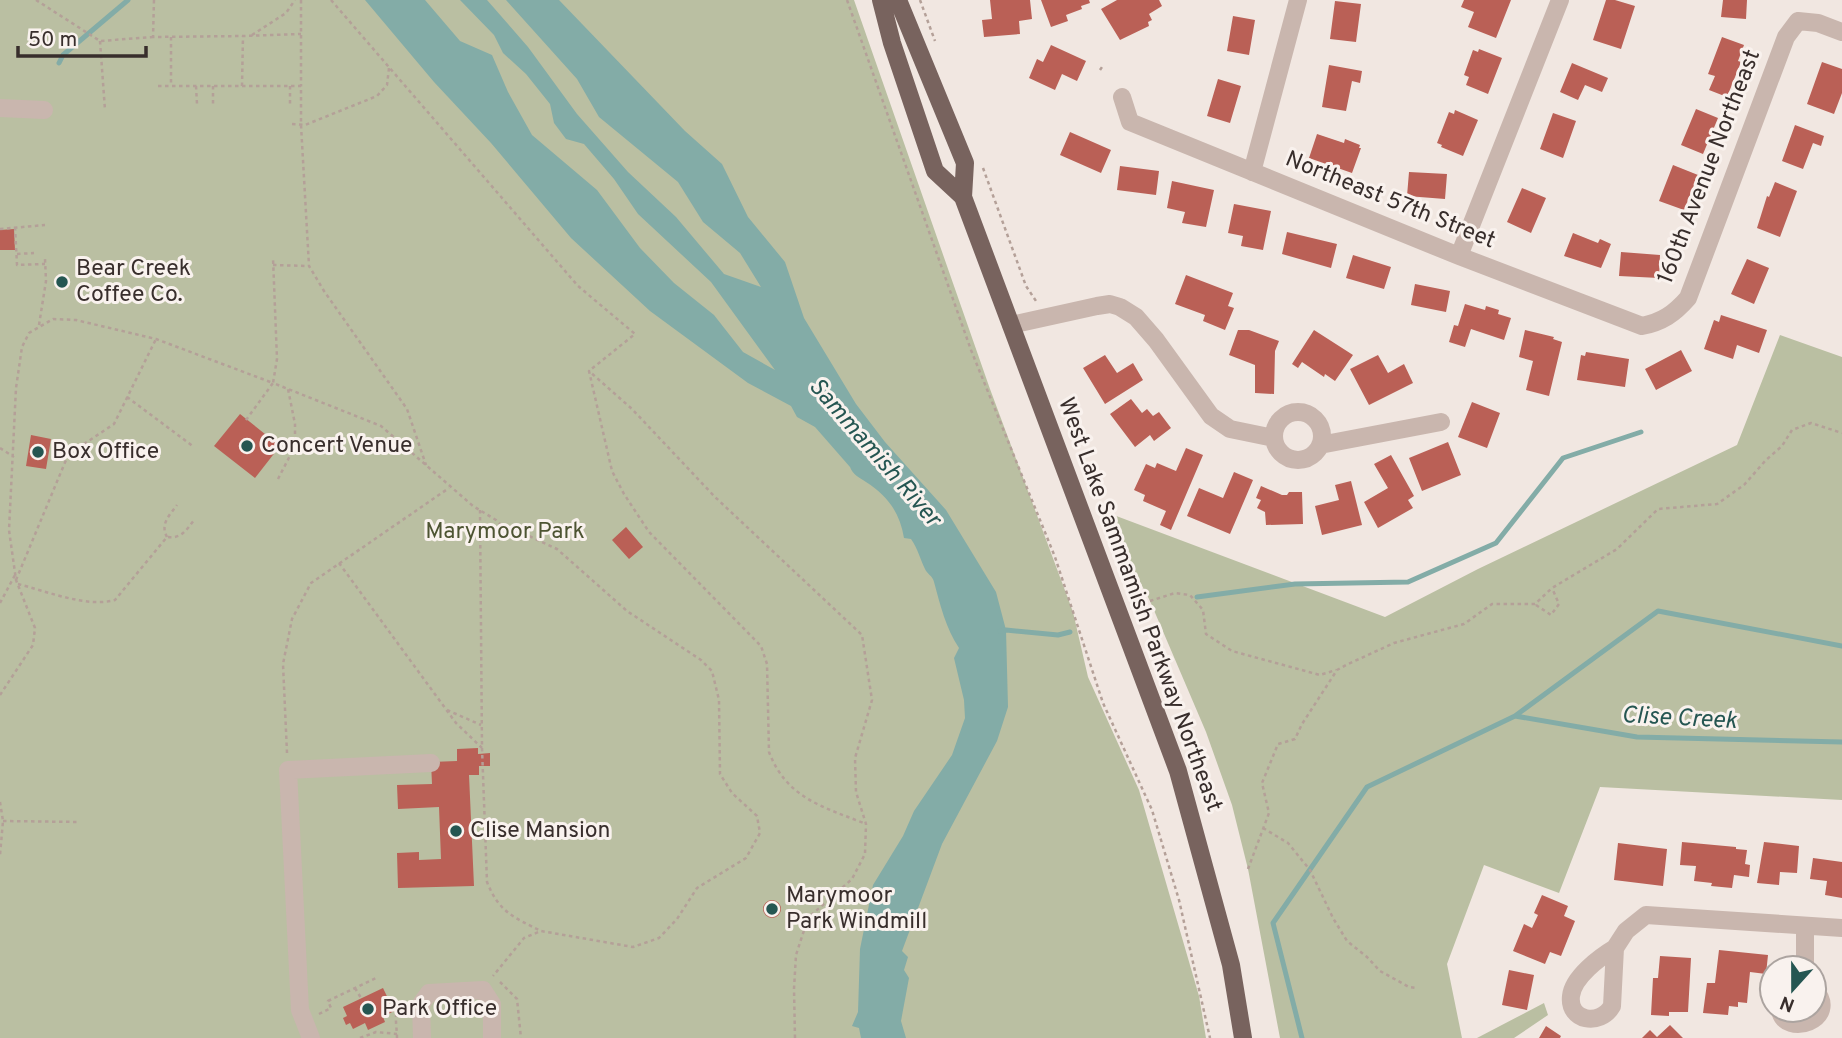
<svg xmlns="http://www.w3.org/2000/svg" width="1842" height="1038" font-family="Overpass,sans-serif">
  <rect width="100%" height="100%" fill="#f1e7e1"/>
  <path fill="#babfa2" d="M0 0H854L990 389 1073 612 1088 677 1139 790 1199 996 1206 1038H0Z
    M1780 335 1842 357V800L1600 787 1559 893 1484 865 1447 964 1462 1038H1280L1248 869 1232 805 1206 732 1150 601 1103 511 1385 617 1478 569 1737 445Z
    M1544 1003 1548 1015 1514 1038H1477Z"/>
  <path fill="#83aca7" d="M365 0H425L460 41 492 55 508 92 532 135 597 190 640 248 674 283 714 315 743 352 775 370 711 282 638 214 614 179 584 144 566 139 554 123 550 104 526 74 503 53 494 35 460 0H487L528 47 577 114 628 172 676 217 724 274 761 287 740 253 703 222 678 182 599 117 577 79 506 0H559L685 131 722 164 748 217 785 262 804 318 856 404 885 442 946 510 996 592 1006 630 1008 707 997 741 942 844 902 951 908 957 904 970 909 978 901 1021 906 1038H861L859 1028 852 1026 858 1012 860 949 873 885 903 836 914 811 952 755 965 718 964 700 954 658 959 648C946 629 940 604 934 582 933 576 927 574 925 569 920 559 918 549 911 539L904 538C900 513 888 496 866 482 859 477 853 475 850 467L815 427 797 417 791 406 748 383 650 311 571 238 491 143 434 82Z"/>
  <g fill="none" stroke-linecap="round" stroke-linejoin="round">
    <path stroke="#83aca7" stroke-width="5" d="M59 63 63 55 128 0
      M1197 597 1295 584 1408 582 1496 543 1563 458 1641 432
      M1000 631 1006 630 1058 635 1070 632
      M1515 716 1637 737 1842 742
      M1302 1038 1273 923 1367 787 1515 716 1658 611 1842 646"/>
  </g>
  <path fill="#ba6056" d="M990 0H1030L1032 19 1019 21 1020 34 984 37 982 20 992 19Z
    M1041 0H1089L1090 3 1081 6 1082 9 1066 15 1068 21 1051 27Z
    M1117 0H1159L1162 6 1149 14 1152 20 1148 22 1149 26 1120 40 1101 9Z
    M1464 0H1511L1496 38 1468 27 1474 12 1461 7Z
    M1606 0H1615L1635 6 1621 49 1593 40Z
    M1723 0H1747L1746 19 1721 17Z
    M1335 1 1361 4 1356 42 1330 39Z
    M1233 16 1255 20 1249 55 1227 51Z
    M1722 37 1744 45 1738 61 1741 62 1727 97 1709 90 1715 76 1708 74Z
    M1051 45 1086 61 1077 81 1062 74 1055 90 1029 78 1037 59 1043 62Z
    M1479 49 1502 58 1488 94 1466 85 1469 77 1464 75 1473 50 1478 52Z
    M1822 62 1842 69V93L1834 114 1807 104Z
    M1572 63 1608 78 1602 92 1585 85 1578 100 1560 92Z
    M1329 65 1362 71 1360 83 1352 81 1346 111 1322 107Z
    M1218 79 1241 86 1230 123 1207 116Z
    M1696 109 1718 118 1703 154 1681 145Z
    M1455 110 1478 120 1463 156 1441 147 1442 145 1437 143 1449 112 1454 114Z
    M1553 113 1576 121 1563 158 1540 149Z
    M1795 125 1824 136 1821 146 1813 143 1803 169 1782 161Z
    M1070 132 1111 150 1101 173 1060 155Z
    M1317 134 1344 143 1345 139 1360 145 1359 148H1361L1352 173 1309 158Z
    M1673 165 1698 175 1684 210 1659 201Z
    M1120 166 1159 171 1156 195 1117 190Z
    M1409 172 1447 174 1445 199 1407 196Z
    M1172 181 1214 190 1206 227 1182 223 1185 212 1167 208Z
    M1775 182 1797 191 1780 237 1757 228 1767 196 1769 197Z
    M1522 188 1546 198 1531 233 1507 222Z
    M1234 204 1271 211 1263 250 1241 246 1243 236 1228 233Z
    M14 229 15 250H0V230Z
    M1287 232 1337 244 1331 268 1282 254Z
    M1573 233 1598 243 1600 239 1611 244 1601 268 1564 256Z
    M1621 252 1660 255 1659 278 1619 276Z
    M1353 255 1391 267 1384 289 1346 278Z
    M1747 259 1769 268 1754 304 1731 294Z
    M1186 275 1233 293 1228 306 1234 308 1225 330 1203 321 1205 315 1175 304Z
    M1415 284 1450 291 1446 312 1411 305Z
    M1465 304 1485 310 1486 306 1499 310 1498 314 1511 318 1504 340 1471 329 1465 347 1449 342 1454 325 1458 326Z
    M1721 315 1767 330 1759 353 1737 345 1733 359 1704 349 1714 320 1719 322Z
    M1238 330H1249L1279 341 1275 351 1274 394 1255 393V365L1229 355Z
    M1314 330 1353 355 1335 381 1325 374 1324 377 1302 362 1298 368 1292 364Z
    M1525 330 1554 337 1553 339 1562 342 1549 396 1526 390 1533 361 1519 357Z
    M1681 350 1692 371 1656 390 1645 369Z
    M1586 352 1629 359 1625 387 1577 380 1581 355 1585 356Z
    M1105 355 1117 373 1133 363 1143 380 1105 404 1083 368Z
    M1378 355 1388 373 1404 364 1413 383 1369 405 1350 369Z
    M1131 399 1142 413 1147 409 1153 416 1159 412 1171 428 1154 441 1150 435 1135 447 1110 414Z
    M1472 402 1500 413 1487 448 1458 437Z
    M240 414 280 446 255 478 214 446Z
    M31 435 51 439 46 469 26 466Z
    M1448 442 1461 475 1422 491 1409 458Z
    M1186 448 1203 455 1171 530 1160 525 1166 511 1143 501 1145 495 1134 490 1146 464 1155 468 1157 463 1176 471Z
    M1391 455 1414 496 1408 500 1413 508 1378 528 1364 502 1388 488 1374 464Z
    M1234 472 1253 480 1230 534 1187 516 1199 488 1223 498Z
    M1351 481 1362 525 1322 535 1315 506 1339 500 1335 485Z
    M1261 486 1282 495H1287L1289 492H1302L1303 524 1266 525 1265 512 1257 508 1261 500 1256 498Z
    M626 527 643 547 629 559 612 540Z
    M478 748V754L490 753V766H479V775H469L474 886 398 888 397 853 419 852V860L441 859 439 807 398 809 397 785 432 784 431 762 457 761V749Z
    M1682 842 1736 847V849L1747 850 1745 864 1750 865 1749 877 1734 875 1732 888 1711 886 1712 883 1694 881 1696 866 1680 865Z
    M1764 842 1799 846 1797 873 1780 872 1779 885 1757 883Z
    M1618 843 1667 849 1663 886 1614 880Z
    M1813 858 1842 862V898L1825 895 1827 881 1810 879Z
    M1542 895 1568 906 1564 916 1575 921 1561 956 1550 952 1545 964 1513 951 1524 924 1532 928 1538 915 1534 913Z
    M763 909a9 9 0 1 1 18 0a9 9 0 1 1-18 0Z
    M1719 950 1768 955 1766 974 1750 972 1747 1003 1738 1002V1007L1729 1006 1728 1015 1703 1013 1707 983H1715Z
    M1660 956 1691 958 1688 1012H1669V1016L1651 1015 1653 978H1658Z
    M1509 970 1534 975 1527 1010 1502 1005Z
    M383 988 394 1011 383 1017 385 1022 368 1030 365 1023 353 1029 350 1023 346 1025 343 1018 347 1016 343 1007Z
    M1670 1025 1683 1038H1642L1650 1030 1657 1037Z
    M1546 1026 1561 1036 1560 1038H1539Z"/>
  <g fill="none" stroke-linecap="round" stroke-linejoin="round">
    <path stroke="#b4a098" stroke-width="2.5" stroke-dasharray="3.5 3.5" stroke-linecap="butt" d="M36 0 100 41 153 37
      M154 0 153 37 243 36
      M301 0V86
      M331 0 578 286 635 334 589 371
      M847 0 971 350 1055 557 1103 703 1152 810 1179 900 1210 1038
      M920 0 935 41
      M252 35 286 13 295 0
      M171 37V86
      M100 41 105 110
      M1100 70 1102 67
      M158 86H301V125L309 266 324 291 407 409 426 465
      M196 86 197 104
      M213 86V104
      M242 86 243 36 301 34
      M290 86V104
      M292 124 305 125 377 96 387 85 389 68
      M983 168 1026 286 1036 301
      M15 227 17 265 45 264
      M0 229 45 225
      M17 254 34 253
      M273 265 308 266
      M39 325 46 281 45 259
      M127 397 194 447
      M246 420 273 383 381 426 473 506 496 520 509 533 529 536 557 549 627 611 701 660 712 671 719 700 720 774 732 793 757 816 760 833 746 858 697 888 677 919 659 938 633 947 541 931 524 938 493 976
      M0 448 14 457
      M278 479 295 446V424L288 389
      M480 510 482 748 487 882C499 912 513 917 541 931
      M167 537C160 524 169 516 177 505
      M339 563 456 723 482 748
      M16 580 66 460 81 446 114 424 156 339
      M18 584C46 591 87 608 115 600L167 537C182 539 186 530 195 519
      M1150 601 1175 593 1190 595 1203 610 1206 634 1232 651 1320 675 1336 670
      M0 603 15 575
      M1536 605 1551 615 1559 604 1552 588
      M0 695 33 645 35 628 16 580 9 530 16 388 22 347 29 333 53 319 76 320 156 339 273 383 277 359 273 258
      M447 710 481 725
      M287 753 283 664 292 619 311 583 449 488
      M0 802 3 821 0 855
      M3 821 80 822
      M1263 828 1288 843 1310 870 1333 918 1347 941 1367 957 1380 971 1409 987 1417 988
      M1248 869 1269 813 1262 783 1278 744 1295 739 1302 724 1337 670 1346 665 1394 643 1464 624 1492 604H1535L1552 588 1617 549 1658 509 1717 504 1744 485 1766 460 1782 446 1792 430 1811 423 1842 433
      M500 982 517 999 521 1038
      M355 988 361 998
      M319 1014 331 1008 328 1001 378 977
      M360 1038 376 1032 397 1034
      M397 1038C397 1024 392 1011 404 1001
      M795 1038 794 989 796 955 808 918 852 879 865 854 866 824 856 792 855 758 872 700 862 635 715 497 632 409 589 371 612 471 624 494 649 532 761 646 767 664 769 752C787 799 824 807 866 824"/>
    <path stroke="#c9b6ae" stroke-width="18" d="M1798 21 1818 23 1842 32
      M1122 97 1130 122 1459 256 1642 326C1662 322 1674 314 1688 298L1786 37 1798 21
      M0 108 44 110
      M1252 172 1298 0
      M1459 256 1560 0
      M1011 325 1097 306 1110 304 1120 307 1136 317 1156 340 1211 416 1230 429 1274 438
      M1274 436a24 24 0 1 1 48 0a24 24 0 1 1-48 0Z
      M1320 445 1441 422
      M1615 948 1626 931 1646 915 1842 928
      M1615 948 1612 1006C1600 1027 1568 1021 1571 996 1573 977 1600 957 1615 948Z
      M1805 968V926
      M1780 1010C1784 1038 1842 1020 1814 989
      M311 1038 300 1010 288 770 431 763
      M422 1038 421 1004 429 993 483 990 492 1004V1038"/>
    <path stroke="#78635e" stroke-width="18" d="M881 0 892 43 935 171 963 197
      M898 0 965 163 963 197 1178 771 1231 965 1243 1038"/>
  </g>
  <g fill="#255652" stroke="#f9f2ee" stroke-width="2.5">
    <circle cx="62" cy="282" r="7"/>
    <circle cx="247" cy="446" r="7"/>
    <circle cx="38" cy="452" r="7"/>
    <circle cx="456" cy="831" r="7"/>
    <circle cx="772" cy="909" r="7"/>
    <circle cx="368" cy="1009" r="7"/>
  </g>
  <g text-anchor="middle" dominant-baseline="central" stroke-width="6" stroke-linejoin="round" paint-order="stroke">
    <g font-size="23" fill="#382e2c" stroke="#f9f2ee">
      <text transform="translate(1710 167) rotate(-69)">160th Avenue Northeast</text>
      <text transform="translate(1390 201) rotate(22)">Northeast 57th Street</text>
      <text transform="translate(1139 605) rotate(70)">West Lake Sammamish Parkway Northeast</text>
    </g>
    <g font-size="23" fill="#382e2c" stroke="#f9f2ee" text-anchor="start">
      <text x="76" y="269">Bear Creek<tspan x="76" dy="26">Coffee Co.</tspan></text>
      <text x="261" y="446">Concert Venue</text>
      <text x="52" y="452">Box Office</text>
      <text x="470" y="831">Clise Mansion</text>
      <text x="786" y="896">Marymoor<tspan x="786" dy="26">Park Windmill</tspan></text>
      <text x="382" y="1009">Park Office</text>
    </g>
    <g font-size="23" fill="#4d5432" stroke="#f9f2ee">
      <text x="505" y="532">Marymoor Park</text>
    </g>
    <g font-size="24" font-style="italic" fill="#255652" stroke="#f9f2ee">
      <text transform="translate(874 453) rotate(49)">Sammamish River</text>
      <text transform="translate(1679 719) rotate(3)">Clise Creek</text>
    </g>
  </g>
  <g transform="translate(1793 989) rotate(201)"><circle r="33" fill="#f9f2ee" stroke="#aca4a0" stroke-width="2"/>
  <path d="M0-5L12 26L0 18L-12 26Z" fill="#255652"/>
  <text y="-10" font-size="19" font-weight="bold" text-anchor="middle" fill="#382e2c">N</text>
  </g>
  <path d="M18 46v10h128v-10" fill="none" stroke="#382e2c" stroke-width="3.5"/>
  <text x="28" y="46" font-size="21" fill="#382e2c" stroke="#f9f2ee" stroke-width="5" paint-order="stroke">50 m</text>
</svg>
